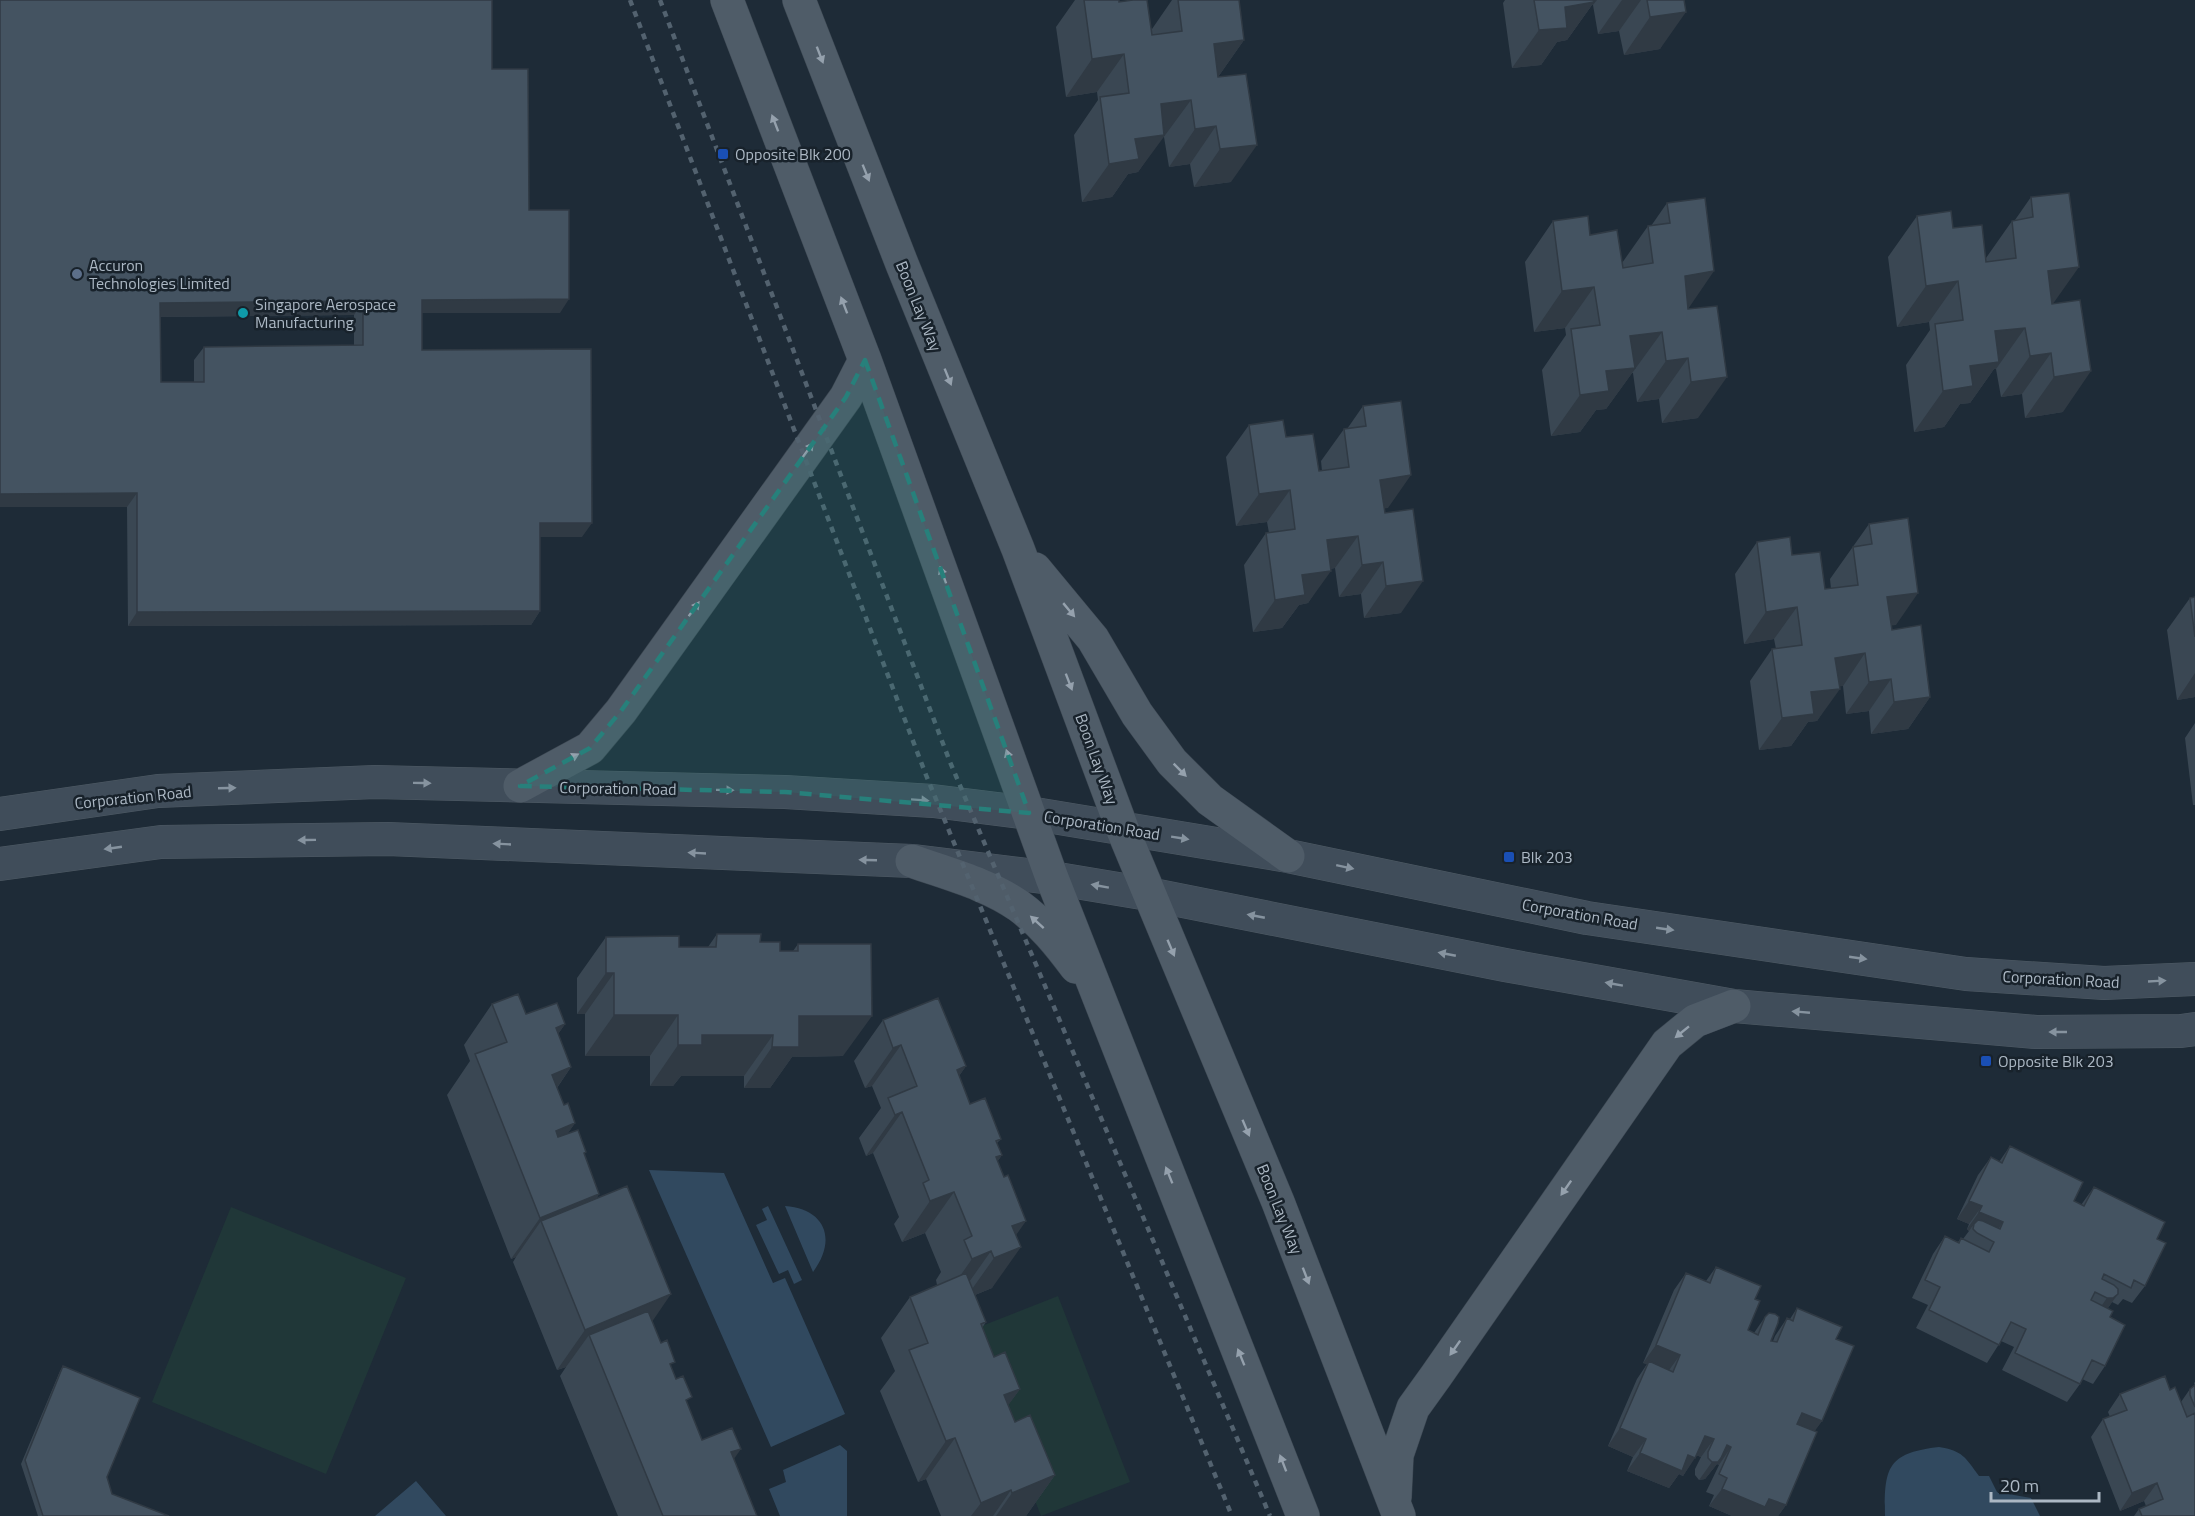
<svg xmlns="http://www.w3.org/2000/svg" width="2195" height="1516" font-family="'Titillium Web',sans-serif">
  <rect width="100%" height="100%" fill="#1e2b37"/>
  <path fill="#203738" d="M231 1207 406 1278 326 1474 152 1402Z
    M1058 1296 1130 1482 1041 1516 969 1331Z"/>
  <path fill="#31495f" d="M649 1170 724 1173 773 1283 785 1278 845 1414 771 1447Z
    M768 1206 802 1280 794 1284 788 1270 779 1274 756 1225 767 1220 762 1209Z
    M785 1206C826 1209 837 1240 813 1272Z
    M840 1445 847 1451V1516H780L769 1489 786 1482 783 1470Z
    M1939 1447C1963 1451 1965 1457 1979 1476H1989L1997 1492 2031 1498 2040 1516H1885C1884 1467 1888 1453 1939 1447Z
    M416 1481 446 1516H375Z"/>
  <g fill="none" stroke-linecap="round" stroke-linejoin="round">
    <defs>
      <path id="secondary" d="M0 814 158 791 375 782 785 792 933 801 1029 813 1288 856 1587 918 1966 974 2104 983 2195 979
        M0 864 161 842 388 839 912 861 1052 878 1148 894 1505 965 1734 1006 2036 1032 2181 1031 2195 1029"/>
      <path id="primary" d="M727 0 865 360 1052 878 1303 1516
        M799 0 902 264 1018 549 1122 828 1278 1202 1399 1516
        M1035 569 1093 639 1137 714 1172 762 1210 800 1288 856
        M520 786 590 748 621 711 846 397 865 360
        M912 861C948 874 988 884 1019 906 1042 923 1059 944 1076 967
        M1395 1497 1397 1455 1413 1408 1436 1376 1667 1044 1695 1021 1734 1006"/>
    </defs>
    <use href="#secondary" stroke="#4f5b65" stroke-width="34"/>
    <use href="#primary" stroke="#3b4651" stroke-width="34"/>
    <use href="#secondary" stroke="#404d5a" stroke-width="33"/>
    <use href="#primary" stroke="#4f5c68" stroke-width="33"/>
    <path stroke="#53626f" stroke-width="4.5" stroke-dasharray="6 6" stroke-linecap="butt" d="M630 0 926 775 1232 1516
      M660 0 950 762 1270 1516"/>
  </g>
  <path fill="#3a4753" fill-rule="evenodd" d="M0 0 492 69 529 210 560 313H422V350L582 537H540V611L531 625 128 626 127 507H0ZM354 315V345L204 347 194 360V382H161L160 317Z
    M1075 0H1119V2L1152 29 1172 0H1239L1244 40 1218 77 1231 182 1194 187 1190 164 1169 167 1164 137H1162L1138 172 1128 174 1112 197 1082 202 1074 135 1098 100 1097 92 1066 97 1056 27Z
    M1505 0H1684L1660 49 1624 55 1619 31 1598 34 1593 5H1592L1567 40 1557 42 1541 65 1512 68 1503 3Z
    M2031 197 2053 304 2063 412 2025 418 2022 394 2001 397 1996 369H1994L1970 403 1960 404 1944 427 1914 432 1906 365 1930 330 1929 322 1897 327 1888 257 1917 216 1953 228 1986 258 2012 221 2015 220Z
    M1667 203 1688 309 1698 418 1662 423 1659 399 1637 402 1633 373H1632L1606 409 1596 410 1580 432 1551 436 1542 370 1566 335 1565 328 1534 332 1525 262 1553 221 1590 235 1622 263 1648 226H1651Z
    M1363 406 1388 508H1384L1401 613 1364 618 1361 594 1339 597 1335 568 1330 569 1308 603 1299 605 1282 628 1253 632 1244 565 1266 533H1269L1267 522 1236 526 1226 457 1249 425 1286 437 1319 471H1322L1321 461 1344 429H1347Z
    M1869 524 1896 625H1891L1892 630 1930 697 1908 729 1871 734 1869 711 1846 714 1843 686H1839L1817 721 1808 722 1791 746 1759 750 1750 681 1772 649H1776L1774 639 1744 644 1735 574 1757 542 1792 555 1825 589H1831L1830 579Z
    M2195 597V697L2177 700 2167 630 2190 598Z
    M2195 723V805H2193L2185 738Z
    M717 934 760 942 780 951H793L798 944 843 1056 792 1057 770 1088H744V1076H681L673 1086H650V1056H585V1014H577V978L606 937 679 947H708Z
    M492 1004 526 1014 565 1024 558 1034 571 1067 557 1088 564 1105 575 1123 567 1134 584 1155 599 1194 596 1199 652 1322 702 1440 734 1459 757 1516H618L560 1376 566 1367 557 1370 513 1262 516 1257 511 1259 447 1095 470 1061 464 1045Z
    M883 1020 966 1066 959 1076 970 1104 1001 1139 997 1143 1002 1155 997 1162 1016 1235 992 1288 975 1295 986 1322 982 1328 994 1357 1020 1389 1008 1405 1015 1422 1055 1475 1026 1516H941L926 1479 918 1482 880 1391 895 1371 881 1338 910 1297 937 1285 936 1280 941 1272 925 1233 902 1242 894 1224 899 1217 873 1153 866 1156 859 1138 881 1108 872 1086 865 1088 854 1061Z
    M2010 1146 2074 1201 2081 1205 2094 1187 2157 1239 2145 1286 2132 1303 2123 1299 2118 1305 2112 1302 2108 1308 2110 1317 2105 1366 2093 1384 2082 1379 2080 1384 2067 1402 2002 1370 2014 1347 2001 1341 1987 1363 1916 1328 1928 1305 1912 1298 1933 1254 1945 1236 1958 1242 1961 1238 1963 1239 1969 1231 1967 1229 1969 1224 1957 1219 1978 1175 1991 1157 1999 1162Z
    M1716 1267 1755 1299 1748 1330 1754 1333 1765 1317 1771 1341H1773L1775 1336 1787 1318 1790 1319 1797 1308 1836 1339 1822 1421 1814 1431 1786 1505 1778 1516H1732L1709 1506 1714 1495 1706 1492 1719 1465 1717 1464 1705 1479 1699 1480 1695 1475V1469L1701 1457 1696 1455 1683 1476 1679 1474 1669 1488 1627 1471 1633 1457 1608 1446 1637 1379 1647 1364 1643 1363 1674 1290 1686 1273 1706 1281Z
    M63 1366 112 1494 169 1516H38L21 1464 60 1371Z
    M2195 1382V1516H2134L2139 1509 2146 1506 2144 1501 2120 1511 2091 1437 2103 1419 2110 1417 2108 1412 2120 1394 2181 1402 2190 1389 2195 1385 2194 1383Z"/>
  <path fill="#303a44" d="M1570 0H1597L1593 5H1592L1567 40 1557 42 1541 65 1512 68 1539 30Z
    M1622 0H1641L1619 31 1598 34Z
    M1686 12 1660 49 1624 55 1650 17Z
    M1244 40 1218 77 1214 44Z
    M1124 54 1097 92 1066 97 1092 59Z
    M1191 100 1138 172 1128 174 1112 197 1082 202 1109 164 1161 104Z
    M1216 126 1190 164 1169 167 1195 129Z
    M1257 145 1231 182 1194 187 1220 149Z
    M2079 267 2050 308 2048 271Z
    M1714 271 1686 312 1685 276Z
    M1958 281 1929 322 1897 327 1926 286Z
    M1594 287 1565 328 1534 332 1562 291Z
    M569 299 560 313H412L422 300Z
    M363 301 354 315 150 317 160 303Z
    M2025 328 1996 369H1994L1970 403 1960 404 1944 427 1914 432 1943 391 1995 331Z
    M1662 332 1606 409 1596 410 1580 432 1551 436 1580 395 1630 336Z
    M2051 353 2022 394 2001 397 2030 356Z
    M1688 358 1659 399 1637 402 1666 361Z
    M2091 371 2063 412 2025 418 2054 377Z
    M1727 377 1698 418 1662 423 1691 382Z
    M1411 475 1388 508 1358 512 1380 480Z
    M1290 490 1267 522 1236 526 1259 494Z
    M137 493 127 507H0V494Z
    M540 523H592L582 537H530Z
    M1358 536 1335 568 1304 573 1327 540Z
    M1383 562 1361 594 1339 597 1362 565Z
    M1331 571 1308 603 1299 605 1282 628 1253 632 1275 600 1302 575Z
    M1423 581 1401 613 1364 618 1386 586Z
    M1918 593 1896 625 1864 629 1887 597Z
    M1797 607 1774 639 1744 644 1766 612Z
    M540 611 531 625 128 626 137 612Z
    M1865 653 1843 686 1813 690 1835 658Z
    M2195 673V697L2177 700Z
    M1891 679 1869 711 1846 714 1869 682Z
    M1840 689 1817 721 1808 722 1791 746 1759 750 1782 718 1811 692Z
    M1930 697 1908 729 1871 734 1894 702Z
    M606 973H614L585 1014H577Z
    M614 1015H678L650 1056H585Z
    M799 1016H872L843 1056 792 1057 770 1088H744L772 1047Z
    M565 1024 537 1065 556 1028Z
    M702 1035H773L744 1076H681L673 1086H650L678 1045Z
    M901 1045 872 1086 865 1088 893 1048Z
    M966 1066 937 1107 957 1070Z
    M571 1067 543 1108 552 1075Z
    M902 1112 873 1153 866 1156 895 1115Z
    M575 1123 547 1164 556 1131Z
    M1002 1155 973 1196 996 1157Z
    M954 1192 925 1233 902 1242 930 1201Z
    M599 1194 571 1235 541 1221 516 1257 511 1259 540 1218Z
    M1969 1201 1982 1206 1969 1224 1957 1219Z
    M1979 1212 2003 1222 1991 1240 1974 1224 1969 1231 1967 1229Z
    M1026 1221 1002 1255 1021 1247 992 1288 965 1299 994 1258 1012 1226Z
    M991 1251 962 1292 943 1300 972 1259Z
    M671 1294 643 1335H589L566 1367 557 1370 585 1330Z
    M2118 1294 2105 1312 2095 1315 2107 1298Z
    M1656 1345 1680 1355 1667 1373 1649 1361 1647 1364 1643 1363Z
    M1020 1389 991 1429 1004 1395Z
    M1802 1413 1822 1421 1809 1439 1790 1431Z
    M1620 1428 1646 1439 1633 1457 1608 1446Z
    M1705 1436 1714 1439 1701 1457 1693 1454Z
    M955 1438 926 1479 918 1482 946 1441Z
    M1727 1445 1731 1447 1719 1465 1717 1464 1705 1479 1699 1480 1712 1462Z
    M741 1449 712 1490 731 1452Z
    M1640 1453 1688 1455 1695 1458 1683 1476 1679 1474 1669 1488 1627 1471Z
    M1055 1475 1026 1516H996L1012 1493Z
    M2157 1483 2144 1501 2120 1511 2132 1493Z
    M1722 1489 1769 1499 1786 1505 1778 1516H1732L1709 1506Z
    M1011 1490 993 1516H971L981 1503Z"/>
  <path fill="#445361" stroke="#303a44" stroke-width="1.5" fill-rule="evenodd" d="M0 0H492V69H528L529 210H569V299L422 300V350L591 349 592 523H540V611L137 612V493L0 494ZM363 301V345L204 347V382H161L160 303Z
    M1084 0H1119V2L1133 0H1147L1152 35 1182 31 1178 0H1239L1244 40 1214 44 1218 77 1246 74 1257 145 1220 149 1216 126 1195 129 1191 100 1161 104 1164 135 1135 139 1139 159 1109 164 1100 97 1129 93 1124 54 1092 59Z
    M1534 0H1593L1594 2 1565 7 1567 28 1539 30Z
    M1647 0H1684L1686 12 1650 17Z
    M2069 193 2079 267 2048 271 2052 304 2080 300 2091 371 2054 377 2051 353 2030 356 2025 328 1995 331 1999 362 1970 366 1973 386 1943 391 1935 324 1963 320 1958 281 1926 286 1917 216 1951 211 1953 228 1982 225 1986 262 2016 258 2012 221 2033 217 2031 197Z
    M1705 198 1714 271 1685 276 1688 309 1717 306 1727 377 1691 382 1688 358 1666 361 1662 332 1630 336 1635 368 1606 371 1609 391 1580 395 1571 329 1600 325 1594 287 1562 291 1553 221 1588 216 1590 235 1617 230 1623 268 1653 263 1648 226 1670 223 1667 203Z
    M1401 401 1411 475 1380 480 1385 513 1413 509 1423 581 1386 586 1383 562 1362 565 1358 536 1327 540 1331 571 1302 575 1305 595 1275 600 1266 533 1295 529 1290 490 1259 494 1249 425 1283 420 1286 437 1313 434 1319 471 1349 467 1344 429 1366 426 1363 406Z
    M1908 518 1918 593 1887 597 1892 630 1921 625 1930 697 1894 702 1891 679 1869 682 1865 653 1835 658 1840 689 1811 692 1814 714 1782 718 1772 649 1802 645 1797 607 1766 612 1757 542 1790 537 1792 555 1820 552 1825 589 1858 585 1853 547 1872 544 1869 524Z
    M2195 597V637L2190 598Z
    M717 934H761L760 942H780V951H798V944H871L872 1016H799V1047H772L773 1035H702V1045H678V1015H614V973H606V937L679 936V947H716Z
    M518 994 526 1014 557 1003 565 1024 556 1028 571 1067 552 1075 564 1105 568 1103 575 1123 556 1131 558 1137 578 1130 586 1152 584 1153 599 1194 540 1218 475 1054 507 1042 492 1004Z
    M938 998 966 1066 957 1070 970 1104 985 1098 1001 1139 996 1141 1002 1155 996 1157 1004 1177 1008 1175 1026 1221 1012 1226 1021 1247 994 1258 991 1251 972 1259 964 1240 972 1236 954 1192 930 1201 923 1183 929 1180 902 1112 895 1115 888 1098 917 1086 901 1045 893 1048 883 1020Z
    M2010 1146 2083 1182 2074 1201 2084 1206 2094 1187 2165 1222 2157 1239 2166 1243 2145 1286 2134 1280 2131 1288 2104 1274 2102 1279 2114 1285 2118 1289V1294L2113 1298H2107L2095 1292 2091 1300 2113 1311 2110 1317 2125 1325 2105 1366 2092 1360 2080 1384 2015 1353 2026 1329 2011 1322 1999 1345 1929 1310 1940 1287 1925 1280 1945 1236 1959 1243 1961 1238 1989 1252 1994 1242 1977 1233 1973 1229 1974 1224 1978 1220 1983 1221 2000 1229 2003 1222 1979 1212 1982 1206 1969 1201 1991 1157 2002 1163Z
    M627 1186 671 1294 585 1330 541 1221Z
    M1716 1267 1761 1286 1755 1299 1760 1301 1748 1330 1758 1335 1765 1317 1769 1313 1775 1314 1779 1317 1778 1323 1771 1341 1777 1342 1787 1318 1793 1321 1797 1308 1842 1327 1836 1339 1854 1346 1822 1421 1802 1413 1797 1424 1817 1432 1786 1505 1769 1499 1765 1507 1722 1489 1727 1478 1719 1474 1731 1447 1727 1445 1721 1458 1718 1462H1712L1708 1458V1452L1714 1439 1705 1436 1695 1458 1688 1455 1682 1471 1640 1453 1646 1439 1620 1428 1649 1361 1673 1372 1680 1355 1656 1345 1686 1273 1710 1283Z
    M966 1273 986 1322 981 1324 994 1357 1005 1352 1020 1389 1004 1395 1015 1422 1030 1415 1055 1475 1012 1493 1011 1490 981 1503 955 1438 946 1441 909 1350 928 1343 910 1297Z
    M648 1311 661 1343 667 1340 675 1362 670 1364 676 1379 683 1376 692 1397 686 1400 702 1440 732 1428 741 1449 731 1452 757 1516H663L589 1335Z
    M63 1366 140 1398 107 1477 112 1494 169 1516H43L25 1460Z
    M2165 1376 2170 1390 2175 1387 2187 1417 2195 1413V1516H2142L2139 1509 2163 1499 2157 1483 2132 1493 2103 1419 2127 1410 2120 1394Z
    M2195 1385V1407L2190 1395V1389Z"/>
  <defs><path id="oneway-solid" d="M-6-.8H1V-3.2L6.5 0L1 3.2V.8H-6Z" transform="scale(1.5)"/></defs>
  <g fill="#95a1ad">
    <use href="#oneway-solid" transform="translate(820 55) rotate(69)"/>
    <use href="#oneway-solid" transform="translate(775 123) rotate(-111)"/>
    <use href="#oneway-solid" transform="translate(866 173) rotate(68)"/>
    <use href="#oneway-solid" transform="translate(844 305) rotate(-111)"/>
    <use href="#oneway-solid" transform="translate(948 377) rotate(68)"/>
    <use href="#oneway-solid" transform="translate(808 450) rotate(-54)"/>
    <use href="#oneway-solid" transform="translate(943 575) rotate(-110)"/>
    <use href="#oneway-solid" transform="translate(694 609) rotate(-54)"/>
    <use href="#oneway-solid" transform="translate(1069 610) rotate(50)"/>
    <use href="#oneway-solid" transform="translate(1069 682) rotate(69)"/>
    <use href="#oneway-solid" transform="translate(571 758) rotate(-28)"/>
    <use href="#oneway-solid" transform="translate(1009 758) rotate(-109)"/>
    <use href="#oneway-solid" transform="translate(1180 770) rotate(45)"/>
    <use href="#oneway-solid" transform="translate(1037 922) rotate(-138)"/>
    <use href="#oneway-solid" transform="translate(1171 948) rotate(67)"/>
    <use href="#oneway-solid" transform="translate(1682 1032) rotate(141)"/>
    <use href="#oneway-solid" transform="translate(1246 1128) rotate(67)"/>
    <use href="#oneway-solid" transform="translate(1169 1175) rotate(-112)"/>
    <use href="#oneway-solid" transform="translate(1566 1188) rotate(125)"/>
    <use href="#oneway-solid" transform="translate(1306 1276) rotate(69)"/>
    <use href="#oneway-solid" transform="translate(1455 1348) rotate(125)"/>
    <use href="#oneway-solid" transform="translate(1241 1357) rotate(-112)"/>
    <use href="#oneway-solid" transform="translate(1283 1463) rotate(-111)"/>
  </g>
  <g fill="#86939f">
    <use href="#oneway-solid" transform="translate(422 783) rotate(1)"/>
    <use href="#oneway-solid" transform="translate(227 788) rotate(-2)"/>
    <use href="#oneway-solid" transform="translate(725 790) rotate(1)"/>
    <use href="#oneway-solid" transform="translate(920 800) rotate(4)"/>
    <use href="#oneway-solid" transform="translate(1180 838) rotate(9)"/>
    <use href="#oneway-solid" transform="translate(307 840) rotate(179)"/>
    <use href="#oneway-solid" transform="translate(502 844) rotate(-177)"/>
    <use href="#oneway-solid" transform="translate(113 848) rotate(172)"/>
    <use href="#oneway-solid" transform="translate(697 853) rotate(-177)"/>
    <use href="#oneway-solid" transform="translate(868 860) rotate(-178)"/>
    <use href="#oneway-solid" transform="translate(1345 867) rotate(12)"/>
    <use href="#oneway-solid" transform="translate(1100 886) rotate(-170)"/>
    <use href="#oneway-solid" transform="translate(1256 916) rotate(-169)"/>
    <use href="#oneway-solid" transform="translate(1665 929) rotate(8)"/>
    <use href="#oneway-solid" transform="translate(1447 954) rotate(-169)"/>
    <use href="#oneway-solid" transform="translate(1858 958) rotate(8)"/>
    <use href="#oneway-solid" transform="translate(2157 981) rotate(-3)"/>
    <use href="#oneway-solid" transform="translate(1614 984) rotate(-170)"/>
    <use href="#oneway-solid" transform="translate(1801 1012) rotate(-175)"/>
    <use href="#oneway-solid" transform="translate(2058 1032) rotate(180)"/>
  </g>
  <path fill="#27807b" fill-opacity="0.2" stroke="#27807b" stroke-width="4.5" stroke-dasharray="12 8" stroke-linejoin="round" d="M865 360 1029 813 785 792 520 786 590 748 621 711 846 397Z"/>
  <g fill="#1a4fb4" stroke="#18222b" stroke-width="2">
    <rect x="717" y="148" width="12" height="12" rx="3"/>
    <rect x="1503" y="851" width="12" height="12" rx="3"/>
    <rect x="1980" y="1055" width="12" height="12" rx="3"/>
  </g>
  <circle fill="#5c6f8a" stroke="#18222b" stroke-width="2" cx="77" cy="274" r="6"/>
  <circle fill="#0f9aa8" stroke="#18222b" stroke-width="2" cx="243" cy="313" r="6"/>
  <g text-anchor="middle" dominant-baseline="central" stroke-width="5" stroke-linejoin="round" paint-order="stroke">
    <g font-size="16" fill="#acb8c4" stroke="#18222b" text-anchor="start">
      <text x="735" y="154">Opposite Blk 200</text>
      <text x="89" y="265">Accuron<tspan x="89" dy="18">Technologies Limited</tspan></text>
      <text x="255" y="304">Singapore Aerospace<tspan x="255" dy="18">Manufacturing</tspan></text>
      <text x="1521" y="857">Blk 203</text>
      <text x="1998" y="1061">Opposite Blk 203</text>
    </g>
    <g font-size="16" fill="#acb8c4" stroke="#18222b">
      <text transform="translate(919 306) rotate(68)">Boon Lay Way</text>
      <text transform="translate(1097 759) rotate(70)">Boon Lay Way</text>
      <text transform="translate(618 788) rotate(1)">Corporation Road</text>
      <text transform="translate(133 797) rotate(-6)">Corporation Road</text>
      <text transform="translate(1102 825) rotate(9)">Corporation Road</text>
      <text transform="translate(1580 914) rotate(10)">Corporation Road</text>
      <text transform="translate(2061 979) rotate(3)">Corporation Road</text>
      <text transform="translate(1280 1209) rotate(68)">Boon Lay Way</text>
    </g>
  </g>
  <path d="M1991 1492v9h108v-9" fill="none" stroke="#acb8c4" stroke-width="3"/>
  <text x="2000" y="1492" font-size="18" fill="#acb8c4" stroke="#18222b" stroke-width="4.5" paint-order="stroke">20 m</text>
</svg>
